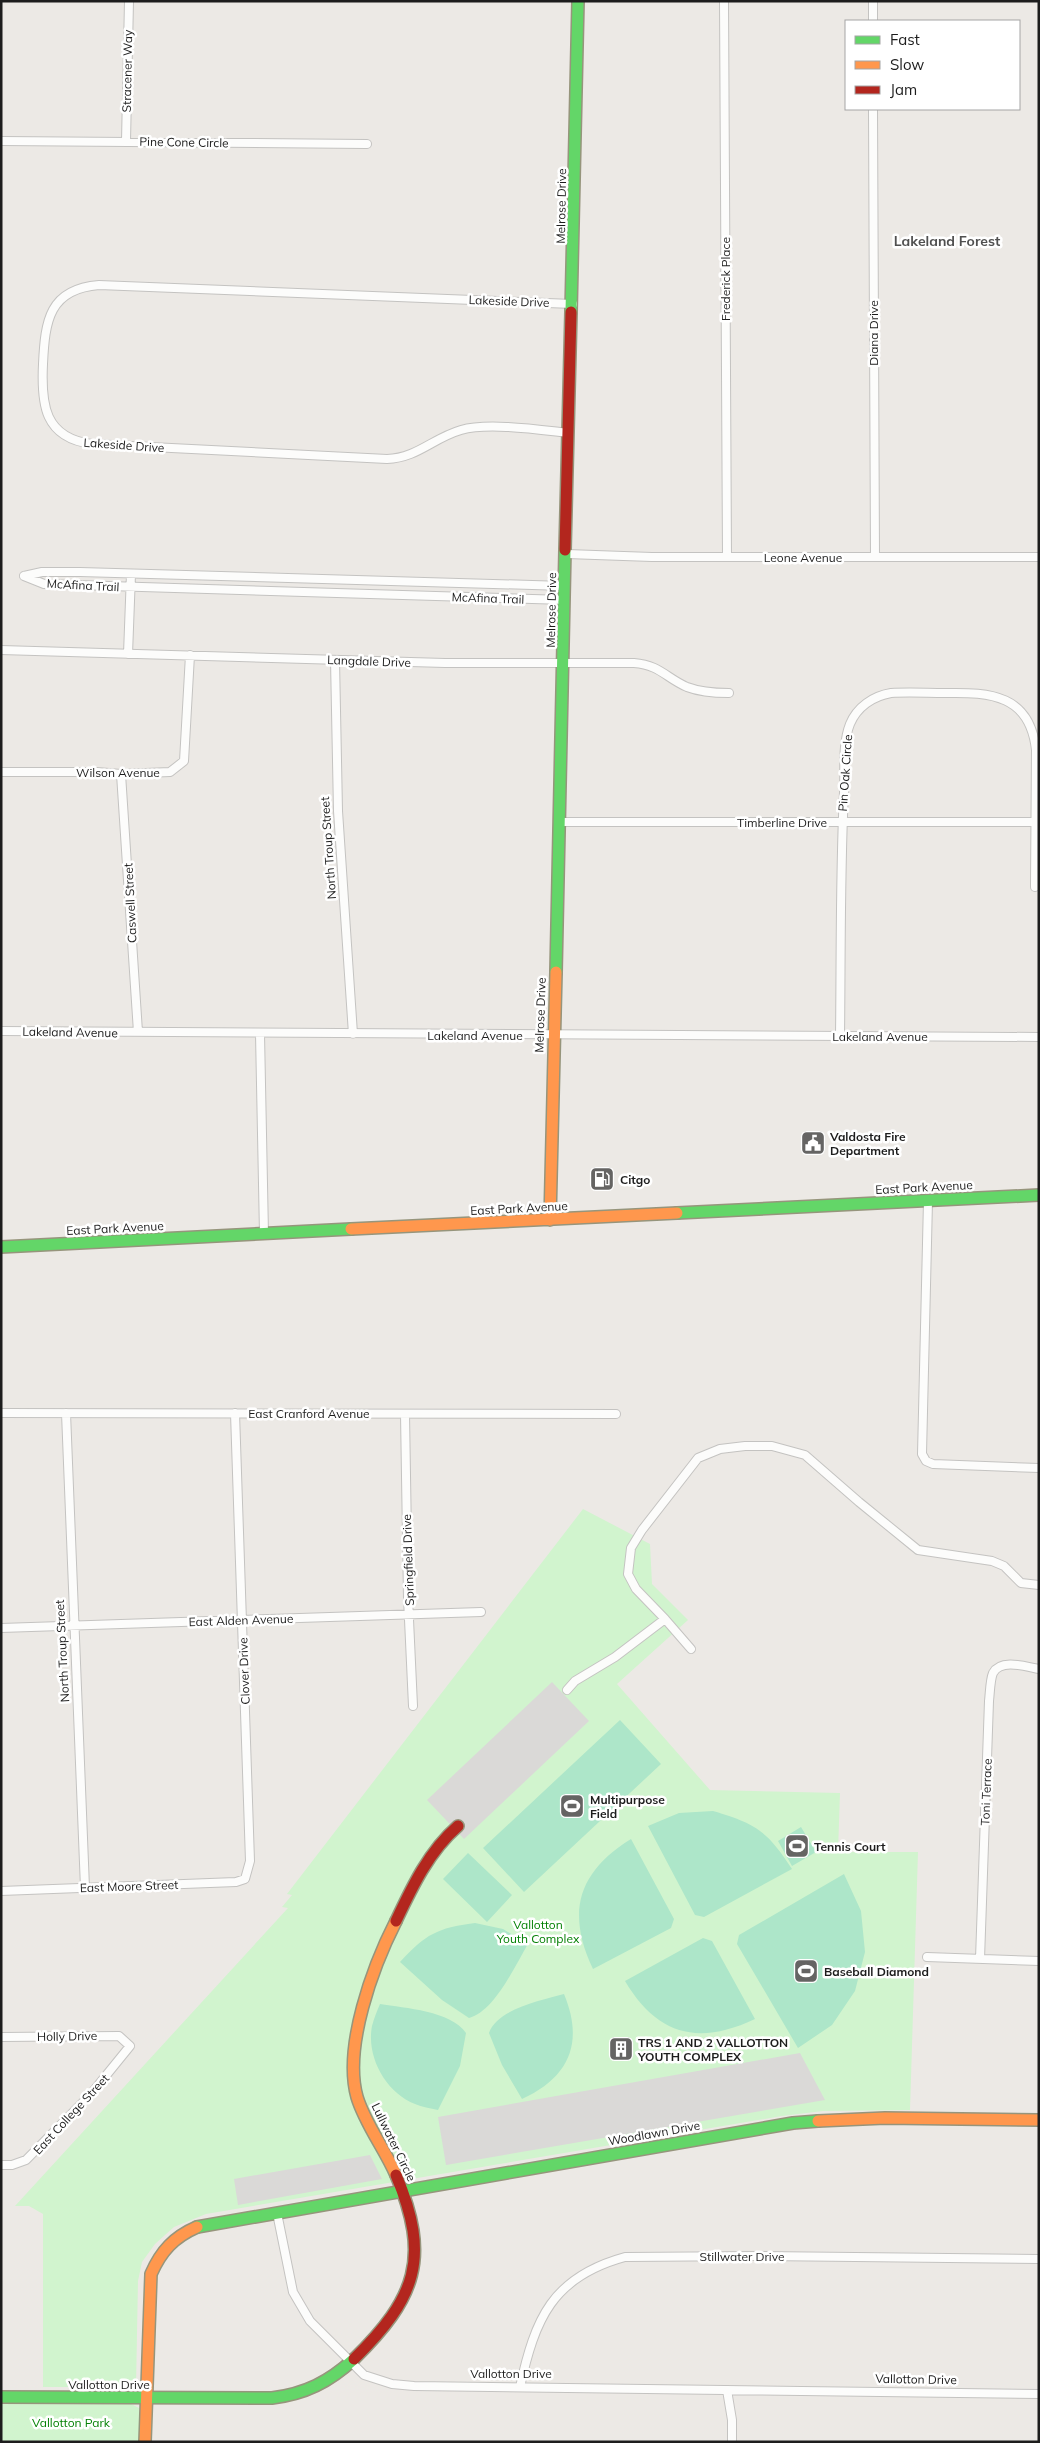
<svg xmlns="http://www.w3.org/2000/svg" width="1040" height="2443" font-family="Mulish,sans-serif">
  <rect width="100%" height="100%" fill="#ece9e5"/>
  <path fill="#d1f4ce" d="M583 1509 650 1544 652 1584 688 1620 617 1684 710 1790 840 1793 838 1852H918L910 2110 823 2111 782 2116 206 2214 174 2227 155 2244 142 2262 138 2281 136 2387H43V2214L29 2206H15L288 1908 282 1907 292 1895 287 1894Z
    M1 2402H127L139 2408V2442H1Z"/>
  <path fill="#ade6c9" d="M620 1720 661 1764 524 1892 483 1848Z
    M713 1811C757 1824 767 1831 792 1869L704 1917 695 1915 648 1826 679 1813Z
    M801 1827 816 1852 792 1866 778 1841Z
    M631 1839 674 1919 671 1928 593 1969C566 1912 578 1872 631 1839Z
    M468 1853 512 1895 487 1922 443 1879Z
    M844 1874 861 1911 865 1952 855 1991 832 2025 798 2048 737 1944 739 1935Z
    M475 1923 503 1929 528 1944C515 1966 494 2012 469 2018L442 2000 400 1962C426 1934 437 1928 475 1923Z
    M703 1938 712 1941 755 2019C698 2046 657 2035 625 1981Z
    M564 1994C584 2042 570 2077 522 2099L502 2065 489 2033C497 2009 542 2000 564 1994Z
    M380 2004C405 2008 451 2011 466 2033L460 2066 438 2110C430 2108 422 2107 415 2104 386 2093 366 2057 372 2026 374 2018 377 2011 380 2004Z"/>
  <path fill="#dad9d7" d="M552 1682 589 1721 464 1839 427 1800Z
    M800 2053 825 2100 446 2165 438 2117Z
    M370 2155 382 2179 238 2205 234 2179Z"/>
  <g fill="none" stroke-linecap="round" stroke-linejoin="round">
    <defs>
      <path id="street" d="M724 1 727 557
        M873 1V21
        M873 109 875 557
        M1 141 367 144
        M126 141 129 1
        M569 433C541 430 488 422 461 430 433 438 417 458 387 459L92 444C44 438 41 404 43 364 45 321 49 289 99 285L573 304
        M567 554 652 557H1039
        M24 576 44 584 565 600
        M24 576 42 572H80L565 586
        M1 650 445 663H634C660 665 666 678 687 687 700 692 715 693 729 693
        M128 654 131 574
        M335 660 338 811 353 1034
        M1 772H97L121 774 170 772 184 761 190 655
        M121 774 138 1032
        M559 822H1035
        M1 1031 1039 1037
        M260 1034 264 1234
        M840 1036C841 955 840 873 844 792 845 771 842 744 850 724 857 707 873 696 891 693 909 692 927 693 945 693 991 692 1030 695 1036 750L1035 887
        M928 1201 922 1454 926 1461 933 1464 1039 1468
        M1 1413 616 1414
        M66 1413 85 1888
        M405 1414 408 1598 413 1706
        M665 1619 636 1589 628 1574 631 1548 642 1530 698 1458 720 1449 745 1446H772L805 1455 859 1502 918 1550 992 1561 1004 1566 1021 1583 1039 1585
        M1 1628 481 1612
        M567 1690 575 1681 615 1657 665 1619 691 1649
        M1 1891 236 1882 245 1879 250 1861 235 1413
        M927 1957 1039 1961
        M980 1959 989 1701C990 1693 990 1680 993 1673 1001 1658 1027 1667 1039 1669
        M1 2037 119 2036 130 2046 91 2094 26 2160 12 2165H1
        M277 2213 293 2292 310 2321 364 2375 392 2384 414 2386 1039 2394
        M520 2387C535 2319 552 2277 625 2257L758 2256 1039 2259
        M727 2390 732 2420V2442"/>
      <path id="fast" d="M571 312 578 1
        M556 972 565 550
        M677 1213 1039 1195
        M1 1247 351 1229
        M197 2227 793 2123 818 2121
        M1 2397 272 2398C305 2394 329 2382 354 2359"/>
      <path id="slow" d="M550 1220 556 972
        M351 1229 677 1213
        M396 1921C373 1966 343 2047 357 2097 365 2124 385 2149 396 2175
        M818 2121 885 2118 1039 2120
        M145 2442 151 2274C161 2251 174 2237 197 2227"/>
      <path id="jam" d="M565 550 571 312
        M396 1921C412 1887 429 1851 458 1826
        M354 2359C416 2298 431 2258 396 2175"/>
    </defs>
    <use href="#street" stroke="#c4c3c1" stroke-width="10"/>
    <use href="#fast" stroke="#96957c" stroke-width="14"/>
    <use href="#slow" stroke="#96957c" stroke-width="14"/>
    <use href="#jam" stroke="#96957c" stroke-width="14"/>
    <use href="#street" stroke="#fcfcfb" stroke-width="8"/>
    <use href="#fast" stroke="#63d668" stroke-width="11"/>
    <use href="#slow" stroke="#ff974d" stroke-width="11"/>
    <use href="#jam" stroke="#b3261e" stroke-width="11"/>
  </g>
  <defs>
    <symbol id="civic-square" viewBox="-11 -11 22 22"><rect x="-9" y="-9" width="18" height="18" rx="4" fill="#656463" stroke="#fff"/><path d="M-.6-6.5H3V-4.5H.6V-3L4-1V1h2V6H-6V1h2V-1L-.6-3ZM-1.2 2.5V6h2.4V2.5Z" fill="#fff"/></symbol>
    <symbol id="fuel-square" viewBox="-11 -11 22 22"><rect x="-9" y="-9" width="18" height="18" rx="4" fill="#656463" stroke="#fff"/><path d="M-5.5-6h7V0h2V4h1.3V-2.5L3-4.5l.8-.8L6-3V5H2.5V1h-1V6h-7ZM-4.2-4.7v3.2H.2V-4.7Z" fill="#fff"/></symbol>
    <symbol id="stadium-square" viewBox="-11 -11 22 22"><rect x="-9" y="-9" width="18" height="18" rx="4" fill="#656463" stroke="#fff"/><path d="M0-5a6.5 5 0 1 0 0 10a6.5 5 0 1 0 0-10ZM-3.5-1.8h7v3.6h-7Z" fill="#fff"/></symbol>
    <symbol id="building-square" viewBox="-11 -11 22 22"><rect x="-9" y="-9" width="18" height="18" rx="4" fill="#656463" stroke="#fff"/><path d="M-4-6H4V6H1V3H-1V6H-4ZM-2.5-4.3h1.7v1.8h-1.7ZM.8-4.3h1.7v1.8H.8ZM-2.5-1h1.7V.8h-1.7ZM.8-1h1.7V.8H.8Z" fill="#fff"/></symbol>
  </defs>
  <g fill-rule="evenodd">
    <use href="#civic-square" x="799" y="1129" width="28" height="28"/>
    <use href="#fuel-square" x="588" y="1165" width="28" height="28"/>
    <use href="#stadium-square" x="558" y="1792" width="28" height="28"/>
    <use href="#stadium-square" x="783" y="1832" width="28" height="28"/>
    <use href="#stadium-square" x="792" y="1957" width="28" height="28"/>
    <use href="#building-square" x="607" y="2035" width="28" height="28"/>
  </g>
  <g text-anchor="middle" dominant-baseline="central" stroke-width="5" stroke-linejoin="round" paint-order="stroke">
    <g font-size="12" fill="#1d1d1d" stroke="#fff">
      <text transform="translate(127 71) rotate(-89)">Stracener Way</text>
      <text transform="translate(184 142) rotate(1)">Pine Cone Circle</text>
      <text transform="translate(561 206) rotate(-89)">Melrose Drive</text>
      <text transform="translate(725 279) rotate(-90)">Frederick Place</text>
      <text transform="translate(509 301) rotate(2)">Lakeside Drive</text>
      <text transform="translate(873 333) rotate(-90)">Diana Drive</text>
      <text transform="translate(124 445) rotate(4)">Lakeside Drive</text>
      <text x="803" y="557">Leone Avenue</text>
      <text transform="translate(83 585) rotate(3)">McAfina Trail</text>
      <text transform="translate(488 598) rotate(2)">McAfina Trail</text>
      <text transform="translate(551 610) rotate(-89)">Melrose Drive</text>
      <text transform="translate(369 661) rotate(2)">Langdale Drive</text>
      <text x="118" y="772">Wilson Avenue</text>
      <text transform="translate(845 773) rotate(-86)">Pin Oak Circle</text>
      <text x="782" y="822">Timberline Drive</text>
      <text transform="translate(328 848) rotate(-94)">North Troup Street</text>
      <text transform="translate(130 903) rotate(-93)">Caswell Street</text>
      <text transform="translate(540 1015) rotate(-88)">Melrose Drive</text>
      <text transform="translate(70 1032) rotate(1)">Lakeland Avenue</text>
      <text x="475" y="1035">Lakeland Avenue</text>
      <text x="880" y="1036">Lakeland Avenue</text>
      <text transform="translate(924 1187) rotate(-3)">East Park Avenue</text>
      <text transform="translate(519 1208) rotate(-3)">East Park Avenue</text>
      <text transform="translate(115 1228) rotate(-3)">East Park Avenue</text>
      <text x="309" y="1413">East Cranford Avenue</text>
      <text transform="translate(408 1560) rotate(-92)">Springfield Drive</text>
      <text transform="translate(241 1620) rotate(-2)">East Alden Avenue</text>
      <text transform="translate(62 1651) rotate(-93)">North Troup Street</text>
      <text transform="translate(244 1671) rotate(-92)">Clover Drive</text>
      <text transform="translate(986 1792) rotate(-88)">Toni Terrace</text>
      <text transform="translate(129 1886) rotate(-2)">East Moore Street</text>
      <text transform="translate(67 2036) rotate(-1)">Holly Drive</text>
      <text transform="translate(71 2114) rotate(-47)">East College Street</text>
      <text transform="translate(654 2133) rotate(-10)">Woodlawn Drive</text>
      <text transform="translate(394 2142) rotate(64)">Lullwater Circle</text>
      <text x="742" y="2256">Stillwater Drive</text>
      <text x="511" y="2373">Vallotton Drive</text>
      <text transform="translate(916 2379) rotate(1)">Vallotton Drive</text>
      <text x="109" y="2384">Vallotton Drive</text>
    </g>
    <g font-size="12" font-weight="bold" fill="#1d1d1d" stroke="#fff" text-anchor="start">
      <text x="830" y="1136">Valdosta Fire<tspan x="830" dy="14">Department</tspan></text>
      <text x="620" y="1179">Citgo</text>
      <text x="590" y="1799">Multipurpose<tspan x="590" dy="14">Field</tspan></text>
      <text x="814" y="1846">Tennis Court</text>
      <text x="824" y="1971">Baseball Diamond</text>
      <text x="638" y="2042">TRS 1 AND 2 VALLOTTON<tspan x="638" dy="14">YOUTH COMPLEX</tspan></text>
    </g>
    <g font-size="12" fill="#048105" stroke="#fff">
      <text x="538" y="1924">Vallotton<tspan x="538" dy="14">Youth Complex</tspan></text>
      <text x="71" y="2422">Vallotton Park</text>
    </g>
    <g font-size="14" font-weight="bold" fill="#505050" stroke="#fff">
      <text x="947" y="241">Lakeland Forest</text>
    </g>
  </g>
  <rect width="1040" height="2443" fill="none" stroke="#1d1d1d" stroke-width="5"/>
  <rect x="845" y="20" width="175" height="90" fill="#ffffff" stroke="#a5a5a5"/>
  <rect x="855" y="36" width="25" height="8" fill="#63d668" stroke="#a5a5a5"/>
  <text x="890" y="45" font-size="15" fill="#1d1d1d">Fast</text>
  <rect x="855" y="61" width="25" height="8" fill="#ff974d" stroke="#a5a5a5"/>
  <text x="890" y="70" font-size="15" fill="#1d1d1d">Slow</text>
  <rect x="855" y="86" width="25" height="8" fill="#b3261e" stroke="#a5a5a5"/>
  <text x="890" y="95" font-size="15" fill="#1d1d1d">Jam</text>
</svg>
